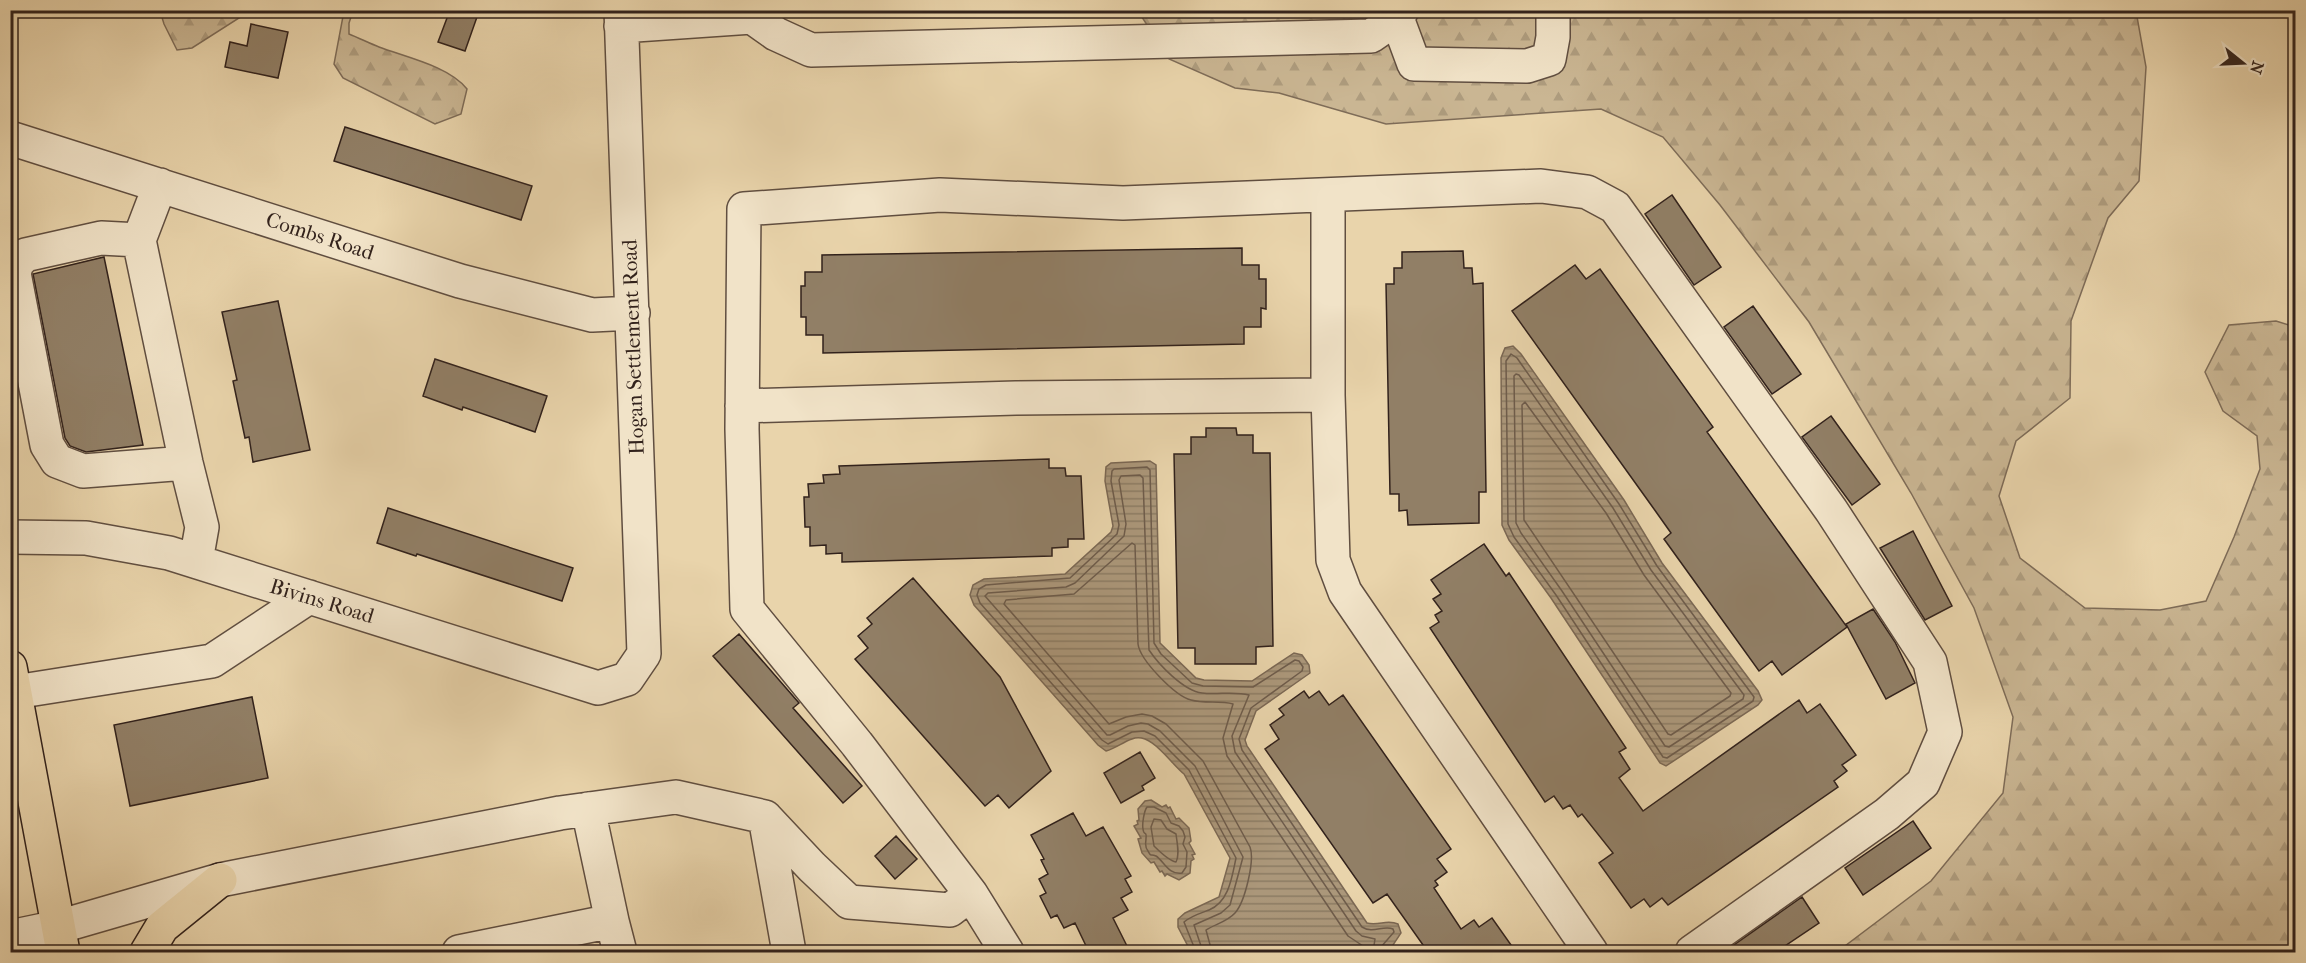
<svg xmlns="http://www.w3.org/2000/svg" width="2306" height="963" font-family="'IM FELL French Canon',serif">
  <defs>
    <pattern id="forest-firs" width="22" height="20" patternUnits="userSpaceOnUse" patternTransform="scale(1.5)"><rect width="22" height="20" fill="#cab693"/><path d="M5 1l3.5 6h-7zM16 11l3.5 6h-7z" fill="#ae9c7e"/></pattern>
    <pattern id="water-rules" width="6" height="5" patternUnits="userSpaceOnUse" patternTransform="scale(1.5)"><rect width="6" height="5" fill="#ab977a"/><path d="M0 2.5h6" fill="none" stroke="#8c7b63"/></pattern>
  </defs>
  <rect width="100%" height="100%" fill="#e9d4ab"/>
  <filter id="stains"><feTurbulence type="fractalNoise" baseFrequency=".00333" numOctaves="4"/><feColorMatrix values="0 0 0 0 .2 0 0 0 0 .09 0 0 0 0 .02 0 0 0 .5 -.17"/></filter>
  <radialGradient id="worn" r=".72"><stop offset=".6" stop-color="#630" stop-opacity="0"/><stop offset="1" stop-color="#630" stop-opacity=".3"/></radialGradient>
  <path fill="url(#forest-firs)" stroke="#7e6c58" stroke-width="1.5" d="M160 11V10L250 11 192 48 177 50 164 24Z
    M344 11H353L349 23V34C359 38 369 43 379 47 405 57 449 66 467 89L461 114 435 124 343 78 334 64Z
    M1138 11H2136L2146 67 2139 181 2108 218 2071 321 2070 398 2016 441 1999 496 2020 558 2085 608 2160 610 2206 601 2234 537 2260 469 2257 436 2223 411 2205 372 2229 325 2276 321 2295 327V952H1837L1931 881 2003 793 2013 717 1974 608 1911 493 1809 322 1720 205 1663 137 1601 109 1386 124 1279 93 1235 88 1169 59Z"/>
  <path fill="url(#water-rules)" stroke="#7b6854" stroke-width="1.5" d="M1513 346 1521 354 1624 500 1662 563 1758 691 1762 700 1758 705 1666 766 1660 763 1551 598 1509 540 1502 525 1501 358 1505 348Z
    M1150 461 1156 465 1160 643 1196 678 1204 680 1252 681 1294 653 1302 655 1309 665 1310 673 1256 711 1245 740 1247 746 1367 923C1379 926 1387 919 1398 924L1401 933 1393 945 1383 952H1191L1178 927V919L1185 913 1219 897 1230 858 1184 774C1170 763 1151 731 1132 739 1123 742 1116 748 1106 751L1098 745 974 605 970 595 973 585 984 579 1065 574 1111 532 1113 526 1105 481 1106 467 1111 463Z
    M1151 800 1162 807 1166 805 1168 808 1170 807 1176 819 1179 818 1189 828 1191 841 1189 843 1195 854 1192 855 1194 859 1191 861 1190 873 1179 880 1167 874 1165 876 1162 871 1160 872 1154 862 1151 863 1142 853 1138 839 1141 838 1134 826 1138 824 1137 821 1139 820 1138 809 1145 801Z"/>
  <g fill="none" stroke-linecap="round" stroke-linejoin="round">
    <path stroke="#6e5c4b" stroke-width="1.5" d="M1511 354 1517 358 1619 504 1657 566 1754 697 1753 701 1667 758 1663 757 1556 595 1514 537 1508 524 1506 361Z
      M1516 374 1519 375 1613 508 1651 570 1744 695 1743 699 1669 747 1665 746 1562 591 1521 533 1516 523 1514 376Z
      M1525 402 1606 513 1644 575 1731 693 1730 696 1671 735 1668 734 1524 520 1522 405Z
      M1147 807H1154L1166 813 1171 823 1179 826 1183 831 1185 837 1183 844 1187 852 1186 867 1182 873C1168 875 1164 861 1156 856 1149 853 1152 858 1148 851 1144 846 1146 844 1146 838 1147 830 1144 837 1143 829 1142 824 1144 811 1147 807Z
      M1154 819 1161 820 1167 829 1176 834C1177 843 1180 854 1176 862 1170 861 1159 851 1154 846L1151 827Z
      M1196 952 1184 922C1191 916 1201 913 1209 910 1229 902 1232 877 1236 858L1189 770 1155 736 1144 731 1132 732 1108 744 1102 740 980 603 977 595 979 589 986 585 1070 578 1117 534 1119 525 1111 481 1112 471 1114 469 1147 467 1150 470 1154 643 1161 654 1192 683 1203 686 1253 687 1295 660 1299 661 1303 667 1302 671 1251 708 1239 739 1242 750 1362 927C1373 934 1383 925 1393 929L1394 932 1381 947 1380 952
      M1203 952 1194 925 1221 913 1230 905 1243 857 1195 766 1160 731 1148 724 1141 723 1128 726 1110 735H1107L985 596 988 593 1066 587 1075 583 1124 536 1126 524 1119 480 1121 476 1140 475 1143 478 1149 650C1159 665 1184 691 1202 693 1217 695 1234 691 1249 695L1232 736 1235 752 1356 931 1362 936 1375 939 1373 952
      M1212 952 1206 930C1215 924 1227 922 1235 913 1245 902 1255 860 1250 847L1203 761 1166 724 1152 716 1142 714 1126 717 1109 724 1004 604 1006 600 1074 594 1132 543 1135 545 1138 644C1140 660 1175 696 1191 700 1205 704 1220 700 1233 704L1223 738 1227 756 1348 936 1363 946 1364 952"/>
  </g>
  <path fill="#917f66" stroke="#32221c" stroke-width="1.5" d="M450 10H460L477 17 465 51 438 42Z
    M251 24 288 32 278 78 225 67 230 42 247 46Z
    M345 127 532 186 521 220 334 161Z
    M1672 195 1721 267 1694 285 1645 214Z
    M1242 248V265H1259V279H1266V309L1261 308V327H1244V344L823 353V335H806V317H801V286H805V272H822V255Z
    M1463 251 1464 268H1472L1473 284 1483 283 1486 492H1479V523L1408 525 1407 510 1399 511V494H1390L1386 284H1394V268H1402V252Z
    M104 257 143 445 86 452 70 446 65 438 33 274Z
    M1575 265 1586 279 1600 269 1713 427 1707 432 1847 627 1782 675 1772 661 1759 671 1664 539 1671 533 1654 509 1512 311Z
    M278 301 310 450 253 462 249 437 245 438 233 381 237 380 222 312Z
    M1753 306 1801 374 1772 394 1724 327Z
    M435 359 547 396 535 432 463 407 462 410 423 396Z
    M1831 416 1880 484 1852 505 1802 437Z
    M1206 428H1236L1237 435H1253V453H1270L1273 646 1256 647V664H1195V648H1178L1174 454H1191V437H1206Z
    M1049 459V468H1065L1066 476H1081L1084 539H1068V547L1052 548V556L842 562V553L826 554V545L810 546V527H805L804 497H809L808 484 824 483 823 475 840 474 839 466Z
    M388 508 573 568 562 601 417 554 416 556 377 543Z
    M1913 531 1952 606 1925 620 1880 548Z
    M1484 544 1506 576 1509 573 1626 748 1619 752 1630 769 1619 778 1643 811 1799 700 1807 713 1820 704 1856 755 1842 765 1847 771 1834 781 1838 787 1668 905 1662 898 1650 907 1644 899 1631 908 1599 863 1613 853 1582 814 1578 817 1570 805 1563 809 1554 796 1545 802 1430 628 1439 622 1435 615 1442 611 1433 599 1441 594 1431 580Z
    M913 578 1000 677 1051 771 1009 808 998 795 985 806 855 659 868 648 858 636 872 624 867 618Z
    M1873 609 1895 642 1915 683 1886 699 1846 624Z
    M739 634 799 703 793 708 862 786 843 803 713 656Z
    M1304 691 1309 698 1319 691 1329 705 1343 695 1451 849 1437 859 1447 872 1435 881 1438 885 1434 888 1461 929 1474 920 1479 927 1492 918 1516 952H1428L1387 894 1373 903 1265 749 1279 739 1270 725 1284 715 1279 709Z
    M252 697 268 778 130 806 114 725Z
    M1140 752 1155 778 1142 786 1144 790 1121 803 1104 773Z
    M1073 813 1086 836 1103 827 1131 876 1125 879 1132 892 1121 898 1128 910 1113 918 1130 952H1089L1075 923 1064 928 1057 915 1051 918 1040 896 1046 893 1039 879 1048 874 1041 860 1044 859 1031 835Z
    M1913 821 1931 848 1863 895 1845 868Z
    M896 836 917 859 895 879 875 856Z
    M1802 897 1819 923 1776 952H1724Z"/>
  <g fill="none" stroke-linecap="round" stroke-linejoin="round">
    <defs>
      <path id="minor" d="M757 10 752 17 776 34 811 50 1371 36 1397 18 1402 10
        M1394 10 1414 64 1527 66 1549 59 1553 37V10
        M621 26 752 17 751 10
        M10 138 460 281 592 315 633 313
        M160 185 139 240 186 463 202 527 196 561
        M1328 195V395L1333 560 1345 592 1591 952
        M139 240 101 238 25 255 17 263 14 273 47 445 57 461 83 471 186 463
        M742 406 1016 398 1328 395
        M10 537 86 538 169 553 598 688 627 679 644 654 621 10
        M15 692 212 661 309 597
        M765 817 789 952
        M612 921 620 952
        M10 937 58 927 220 880 560 813 676 797 765 817 812 867 849 902 950 910 971 894
        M459 952 612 921 588 809
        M1007 952 971 894 857 744 747 609 742 429 744 209 940 195 1123 203 1541 186 1587 192 1615 207 1831 510 1930 662 1945 732 1923 783 1887 814 1692 952"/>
      <path id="major" d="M10 667 63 952
        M147 952 162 927 220 880"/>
    </defs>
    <use href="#minor" stroke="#604e40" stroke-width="36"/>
    <use href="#major" stroke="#32221c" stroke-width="36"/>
    <use href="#minor" stroke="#f1e3c8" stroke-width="33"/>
    <use href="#major" stroke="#e9d4ab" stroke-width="33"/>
  </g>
  <g text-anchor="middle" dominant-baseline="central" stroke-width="4.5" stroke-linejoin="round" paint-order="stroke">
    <g font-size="21" fill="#32221c" stroke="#f1e3c8">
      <text transform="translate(320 236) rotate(18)">Combs Road</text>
      <text transform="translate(633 347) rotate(-92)">Hogan Settlement Road</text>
      <text transform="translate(322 601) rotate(17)">Bivins Road</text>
    </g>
  </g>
  <rect width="2306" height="963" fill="none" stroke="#e9d4ab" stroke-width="36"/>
  <rect x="12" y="12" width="2282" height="939" fill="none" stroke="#32221c" stroke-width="3"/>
  <rect x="18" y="18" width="2270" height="927" fill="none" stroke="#32221c" stroke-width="1.5"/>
  <g transform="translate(2243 63) rotate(108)" stroke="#f1e3c8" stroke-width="4.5" paint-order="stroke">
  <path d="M0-4.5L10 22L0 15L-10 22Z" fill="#32221c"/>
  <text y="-9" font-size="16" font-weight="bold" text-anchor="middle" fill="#32221c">N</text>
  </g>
  <rect width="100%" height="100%" filter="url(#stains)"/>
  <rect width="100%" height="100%" fill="url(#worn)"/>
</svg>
